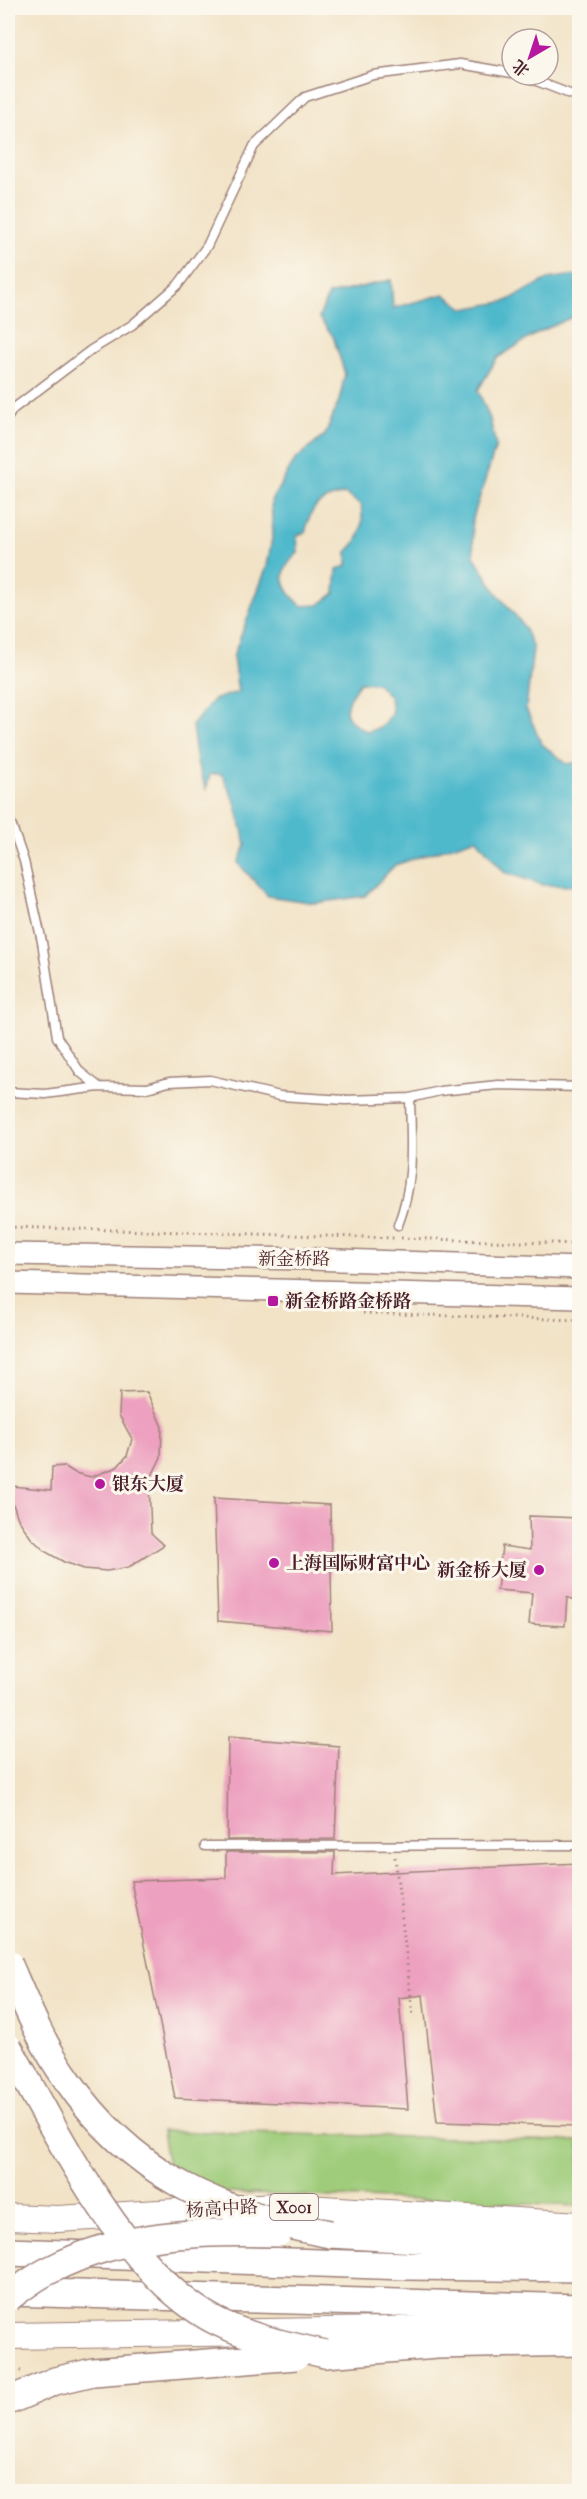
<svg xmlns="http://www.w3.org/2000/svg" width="587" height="2499" font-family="'IM FELL French Canon','Noto Serif SC',serif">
  <rect width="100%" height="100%" fill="#fbf7ec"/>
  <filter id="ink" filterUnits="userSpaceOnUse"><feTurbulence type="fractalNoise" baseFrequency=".0167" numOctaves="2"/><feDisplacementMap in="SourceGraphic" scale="12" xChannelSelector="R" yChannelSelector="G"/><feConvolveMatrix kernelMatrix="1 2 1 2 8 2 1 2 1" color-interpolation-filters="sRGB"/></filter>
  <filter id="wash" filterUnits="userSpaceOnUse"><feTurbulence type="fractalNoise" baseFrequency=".008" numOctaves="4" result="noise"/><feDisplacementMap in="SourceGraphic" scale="24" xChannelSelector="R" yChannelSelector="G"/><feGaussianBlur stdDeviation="1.35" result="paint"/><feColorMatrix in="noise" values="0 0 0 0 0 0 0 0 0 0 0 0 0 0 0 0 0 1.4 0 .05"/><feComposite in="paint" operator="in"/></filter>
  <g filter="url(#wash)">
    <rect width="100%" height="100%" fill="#f2e3c7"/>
    <path fill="#9fcc7a" stroke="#747652" stroke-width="1.5" d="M162 2131 579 2141V2206L172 2191Z"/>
    <path fill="#4fb9cc" stroke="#4c6c7c" stroke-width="1.5" fill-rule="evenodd" d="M575 275 579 314 539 332 497 358 478 390 490 419 496 446 472 521 474 556 496 592 523 625 533 648 526 709 542 744 567 764 579 762V886L543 885 504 872 476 838 395 865 365 896 315 903 268 896 238 863 246 845 235 802 222 774H210L206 789 197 762 192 726 213 700 238 692 233 657 267 566 273 533 271 501 295 460 325 435 339 401 345 374 333 336 319 318 328 295 391 280 393 308 444 294 465 309 507 301 548 279ZM345 494 361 505C364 525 362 538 347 552V566L337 569 335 593 319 605 302 606C282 589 275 573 298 553L297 535 305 533C311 505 317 500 345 494ZM360 682 377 683 390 697 392 712 382 726 368 732C339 718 342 706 360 682Z"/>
    <g id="blocks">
      <path fill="#eda0bf" d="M147 1392 162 1427 161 1457 149 1482 151 1533 164 1545 129 1567 107 1571 84 1569 64 1562 46 1552 31 1538 18 1519 12 1501V1486L51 1490 52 1467 64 1466 75 1473 91 1477 117 1467 127 1456 132 1439 119 1415 120 1393Z
        M214 1498 330 1505 332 1631 218 1621Z
        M529 1516 579 1518V1602L567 1597 565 1626 529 1624 532 1593 497 1590 502 1546 530 1550Z
        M228 1737 339 1746 335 1839 227 1840Z
        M226 1852H335L334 1875 579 1863V2126L437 2122 423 1995 399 1998 408 2109 175 2098 131 1881 226 1878Z"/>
    </g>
  </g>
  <g filter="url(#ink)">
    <use href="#blocks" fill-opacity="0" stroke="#9e8179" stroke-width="1.5"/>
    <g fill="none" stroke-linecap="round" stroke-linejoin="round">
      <defs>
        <path id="service" d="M521 75 580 98
          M8 417 13 409 91 350 132 325 178 285 207 246 254 146 305 97 373 75 460 64 512 73
          M8 815 24 861 42 942 57 1037 80 1072 99 1087 147 1088 169 1082 210 1080 280 1096 345 1100 410 1098 440 1091 498 1085 580 1087
          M8 1092 45 1094 99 1087
          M398 1225C415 1181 411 1144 410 1098
          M205 1846 580 1845"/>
        <path id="tertiary" d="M8 1254 310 1259 580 1268
          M8 1283 580 1298"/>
        <path id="primary" d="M8 2217 58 2219 275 2206 580 2225
          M8 2336 580 2327"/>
        <path id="trunk" d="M330 2234 580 2248
          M8 2252 406 2266 580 2268
          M8 2292 580 2308
          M325 2354 437 2345 580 2342"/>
      </defs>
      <use href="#service" stroke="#9e8179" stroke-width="11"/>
      <use href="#tertiary" stroke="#9e8179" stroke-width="24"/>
      <use href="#primary" stroke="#9e8179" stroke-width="28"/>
      <use href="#trunk" stroke="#9e8179" stroke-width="30"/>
      <path stroke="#9e8179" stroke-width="3" stroke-dasharray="1.5 4.5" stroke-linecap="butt" d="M8 1227 395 1238
        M401 1238 580 1244
        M363 1313 580 1320
        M395 1857 413 2016
        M8 2369 21 2371"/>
      <use href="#service" stroke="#fff" stroke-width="8"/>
      <use href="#tertiary" stroke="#fff" stroke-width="21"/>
      <use href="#primary" stroke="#fff" stroke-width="26"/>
      <use href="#trunk" stroke="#fff" stroke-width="27"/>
      <defs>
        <path id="trunk-bridge" d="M8 1963C25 2002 41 2043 66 2078 132 2175 218 2213 330 2234
          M8 2047C58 2133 124 2274 216 2321 250 2338 287 2345 325 2354
          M8 2298C21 2288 35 2277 50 2270 121 2233 199 2231 278 2233
          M8 2401 55 2381 93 2372 296 2356"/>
      </defs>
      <use href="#trunk-bridge" stroke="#9e8179" stroke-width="30" stroke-linecap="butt"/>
      <use href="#trunk-bridge" stroke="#fff" stroke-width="27"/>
    </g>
  </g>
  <g fill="#b5179e" stroke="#fbf7ec" stroke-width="2">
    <rect x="267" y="1295" width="12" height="12" rx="3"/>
    <circle cx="100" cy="1484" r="6"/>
    <circle cx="274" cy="1563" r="6"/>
    <circle cx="539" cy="1570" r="6"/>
  </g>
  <g text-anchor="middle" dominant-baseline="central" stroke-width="6" stroke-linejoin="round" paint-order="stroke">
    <rect fill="#fbf7ec" stroke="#7f6065" stroke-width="1.5" x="270" y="2194" width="48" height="26" rx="4.5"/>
    <g font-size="16" font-weight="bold" fill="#4a1f2b">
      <text x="294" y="2207">X001</text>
    </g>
    <g font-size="18" fill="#4a1f2b" stroke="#fbf7ec">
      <text x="294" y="1259">新金桥路</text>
      <text transform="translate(222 2209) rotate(-3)">杨高中路</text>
    </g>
    <g font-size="18" font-weight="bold" fill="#4a1f2b" stroke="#fbf7ec" text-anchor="start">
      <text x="285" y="1301">新金桥路金桥路</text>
      <text x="112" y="1484">银东大厦</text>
      <text x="286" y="1563">上海国际财富中心</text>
      <text x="527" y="1570" text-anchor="end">新金桥大厦</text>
    </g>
  </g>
  <rect width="587" height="2499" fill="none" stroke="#fbf7ec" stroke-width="30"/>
  <g transform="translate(530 57) rotate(219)"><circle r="28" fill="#fbf7ec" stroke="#b4a19f" stroke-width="1.5"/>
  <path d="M0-4.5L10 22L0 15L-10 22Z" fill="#b5179e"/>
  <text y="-9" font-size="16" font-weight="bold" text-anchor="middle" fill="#4a1f2b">北</text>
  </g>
</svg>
